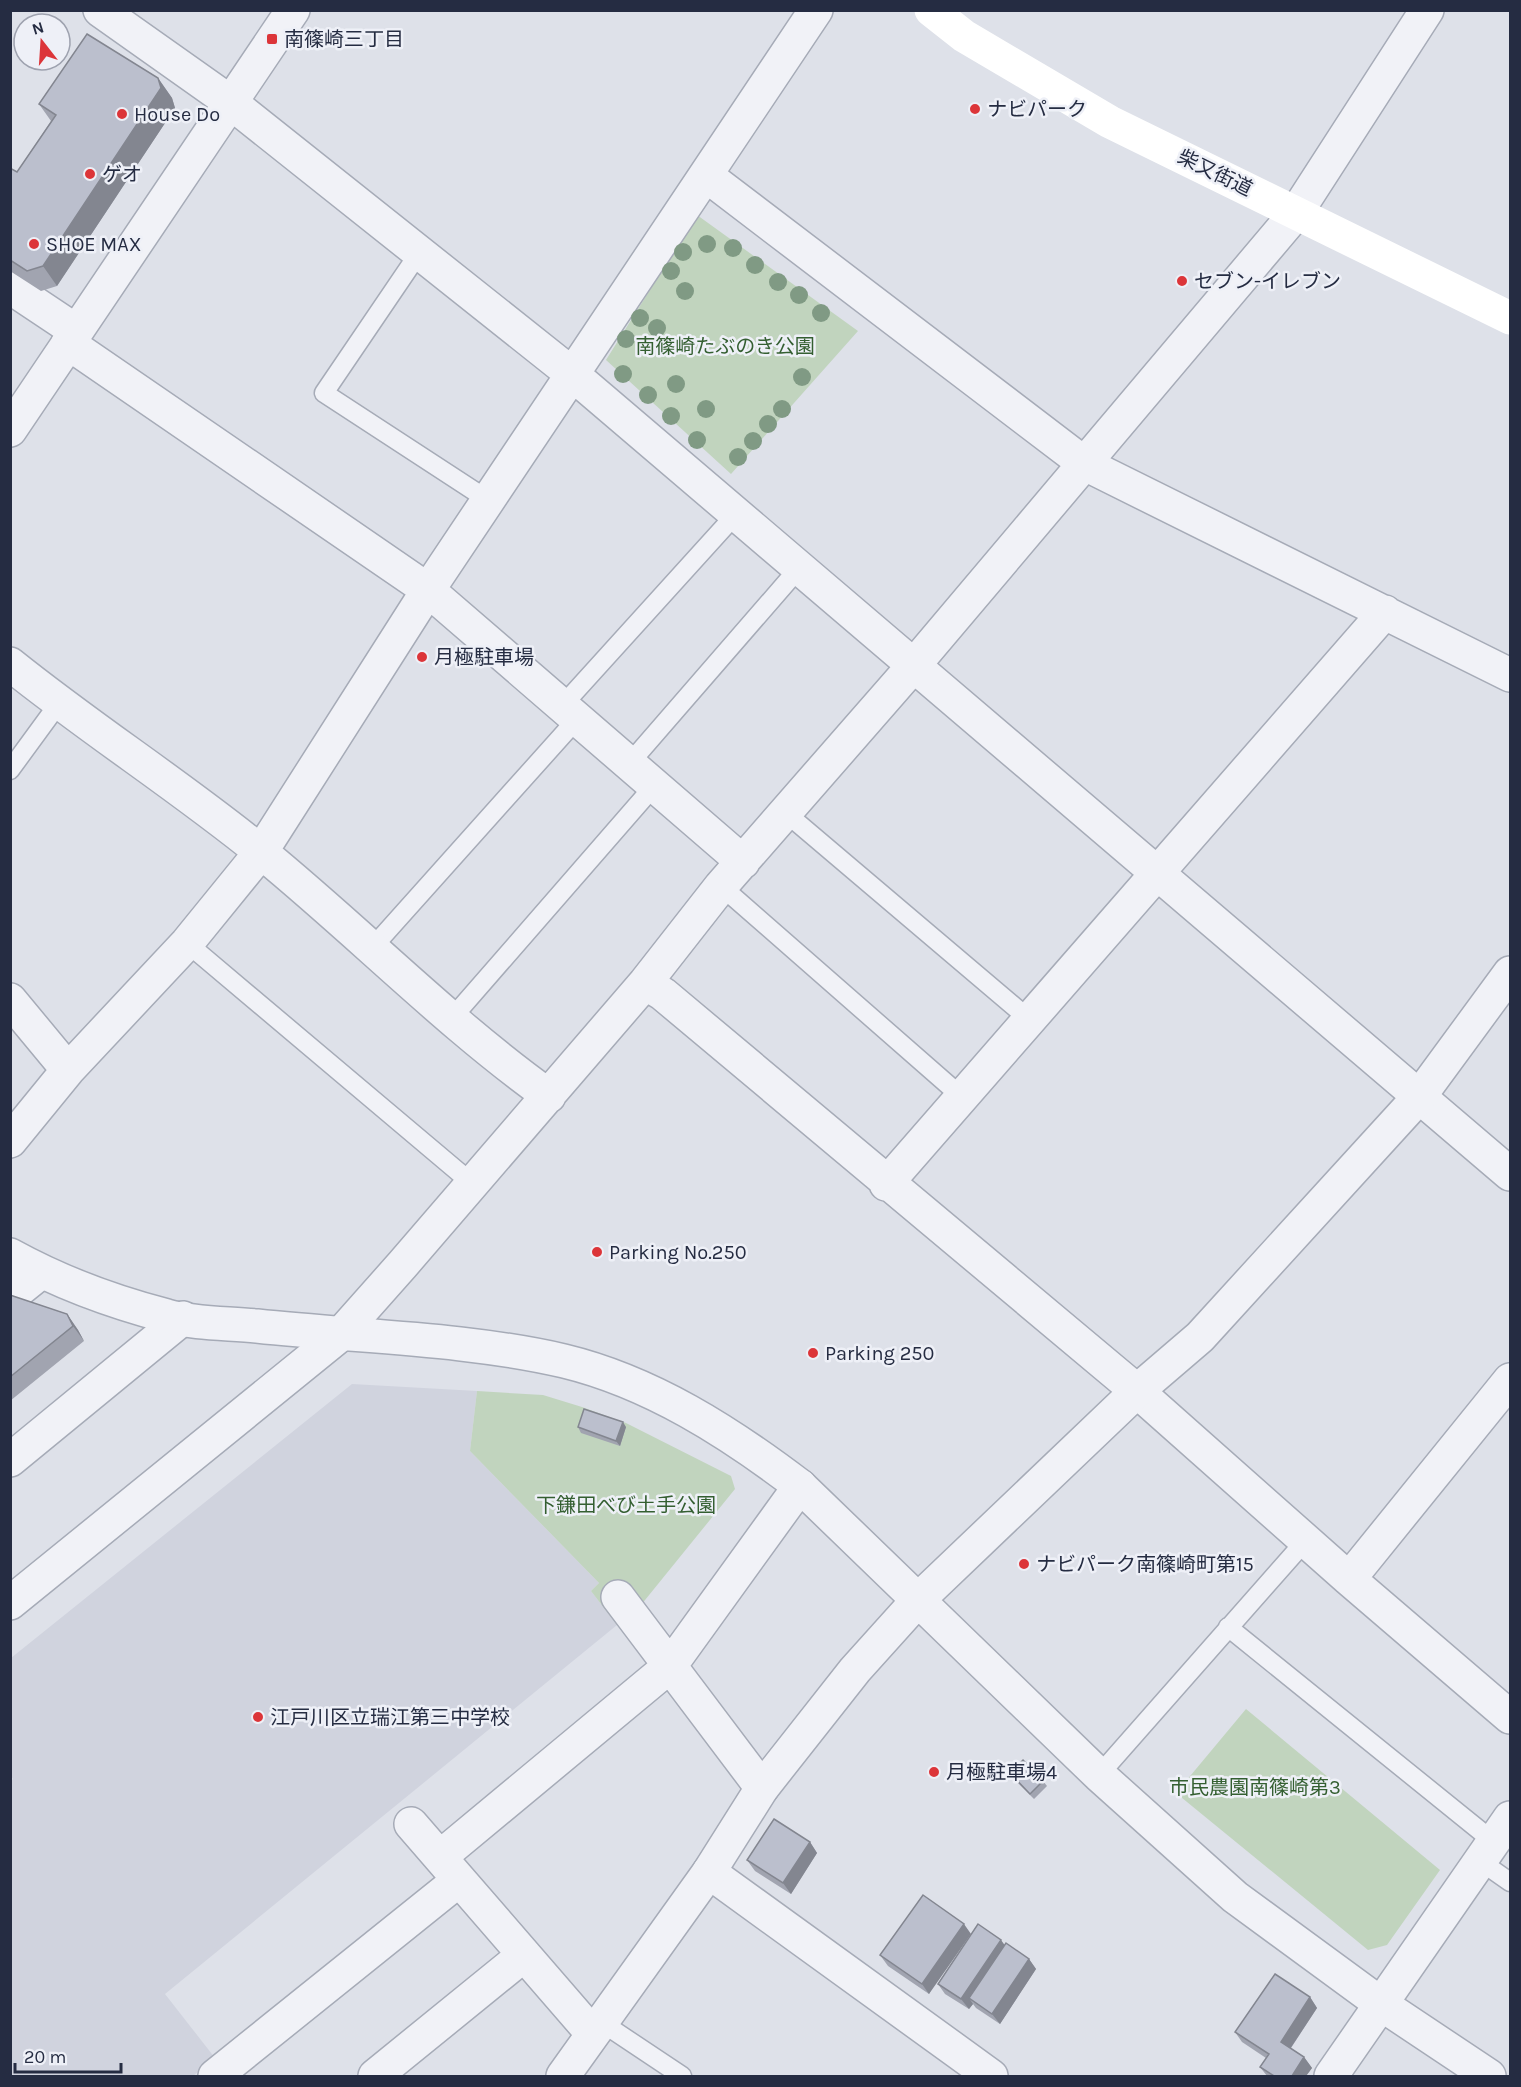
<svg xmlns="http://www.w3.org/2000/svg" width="1521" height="2087" font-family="Karla,'Noto Sans JP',sans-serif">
  <rect width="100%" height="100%" fill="#dee1e9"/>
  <path fill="#d0d3de" d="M352 1384 477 1391 470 1451 599 1583 591 1591 617 1625 165 1994 215 2058 193 2076H11L10 1782 13 1779 11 1776V1658Z"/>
  <path fill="#c1d4be" d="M697 215 858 331 731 474 606 360Z
    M477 1391 543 1395 582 1407 626 1423 731 1476 735 1489 641 1605 617 1625 591 1591 599 1583 470 1451Z
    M1246 1709 1440 1870 1387 1945 1368 1950 1176 1793Z"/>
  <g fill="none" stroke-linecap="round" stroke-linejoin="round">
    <defs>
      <path id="service" d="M419 253 324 393 488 500
        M562 706 736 514
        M629 764 799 568
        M10 770 59 703
        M786 813 1030 1020
        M721 886 962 1097
        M187 943 474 1185
        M372 948 577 719
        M452 1018 654 786
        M1228 1627 1494 1842
        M1099 1775 1307 1539
        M1480 1861 1510 1882
        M601 2022 682 2076"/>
      <path id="minor" d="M100 10 230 102 572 374 1510 1174
        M707 176 1085 464 1510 675
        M10 287 76 331
        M68 343 428 590 743 862
        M10 664C92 730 180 786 261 852 359 932 447 1023 549 1096
        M645 983 663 994 1137 1391 1349 1579 1510 1717
        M10 1000 68 1070
        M10 1141 68 1070 187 943 261 852 428 590 816 10
        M886 1184 1385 612
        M10 1297 41 1272
        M10 1460 183 1318
        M1349 1579 1510 1380
        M618 1597 762 1788
        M10 1603 340 1335 403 1264 645 983 721 886 915 664 1296 213 1427 10
        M411 1824 592 2033
        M440 1857 670 1666 800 1486
        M709 1872 991 2076
        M215 2076 459 1880
        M375 2076 524 1955
        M1331 2076 1510 1818"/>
      <path id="tertiary" d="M10 430 293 10
        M10 1255C59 1282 113 1302 167 1316 195 1324 228 1323 257 1326 359 1337 464 1338 564 1361 651 1382 729 1432 800 1486L1099 1775 1235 1897 1381 2004 1489 2076
        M563 2076 709 1872 762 1788 855 1670 918 1600 1137 1391 1200 1337 1419 1097 1510 973"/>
    </defs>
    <use href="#service" stroke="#a6abb7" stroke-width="21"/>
    <use href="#minor" stroke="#a6abb7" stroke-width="36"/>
    <use href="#tertiary" stroke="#a6abb7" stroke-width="36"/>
    <use href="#service" stroke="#f1f2f7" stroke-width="18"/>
    <use href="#minor" stroke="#f1f2f7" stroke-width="33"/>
    <use href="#tertiary" stroke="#f1f2f7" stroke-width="33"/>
    <path stroke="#fff" stroke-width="33" d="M931 10 964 36 1110 122 1510 318"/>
  </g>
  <g fill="#809a84">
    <circle cx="707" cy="244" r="9"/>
    <circle cx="733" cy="248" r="9"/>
    <circle cx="683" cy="252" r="9"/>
    <circle cx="755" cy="265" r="9"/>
    <circle cx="671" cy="271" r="9"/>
    <circle cx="778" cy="282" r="9"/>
    <circle cx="685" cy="291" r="9"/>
    <circle cx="799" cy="295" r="9"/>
    <circle cx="821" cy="313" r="9"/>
    <circle cx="640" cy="318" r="9"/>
    <circle cx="657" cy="328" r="9"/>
    <circle cx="626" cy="339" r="9"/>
    <circle cx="623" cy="374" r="9"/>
    <circle cx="802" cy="377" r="9"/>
    <circle cx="676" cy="384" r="9"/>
    <circle cx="648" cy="395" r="9"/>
    <circle cx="706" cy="409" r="9"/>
    <circle cx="782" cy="409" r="9"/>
    <circle cx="671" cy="416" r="9"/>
    <circle cx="768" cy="424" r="9"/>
    <circle cx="697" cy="440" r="9"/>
    <circle cx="753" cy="441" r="9"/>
    <circle cx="738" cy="457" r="9"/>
  </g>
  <path fill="#a1a4b0" d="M158 78 172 98 175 108 57 286 41 291 10 271V168L17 172 51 121 39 104Z
    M10 1295 67 1314 78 1330 84 1341 10 1401Z
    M578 1427H626L620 1446 581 1433Z
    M1010 1773 1043 1781 1047 1786 1034 1799 1013 1778Z
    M810 1842 817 1853 791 1894 755 1871 747 1860Z
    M964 1924 929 1994 888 1966 880 1955Z
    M1005 1945 1029 1959 1036 1969 1000 2024 976 2008 973 2004 969 2009 945 1994 938 1984Z
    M1310 1997 1317 2008 1291 2048 1304 2057 1312 2068 1306 2076H1267L1260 2067 1266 2058 1242 2042 1235 2032Z"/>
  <path fill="#838690" d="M158 78 172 98 175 108 57 286 43 266Z
    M67 1314 78 1330 84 1341 73 1326Z
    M623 1422 626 1427 620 1446 616 1441Z
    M810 1842 817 1853 791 1894 783 1883Z
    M964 1924 971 1934 929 1994 922 1984Z
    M1001 1940 1009 1951 969 1998 973 2004 969 2009 961 1999Z
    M1029 1959 1036 1969 1000 2024 992 2014Z
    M1310 1997 1317 2008 1288 2052 1281 2042Z
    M1304 2057 1312 2068 1306 2076H1292Z"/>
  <path fill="#bbbfcd" stroke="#838690" stroke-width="1.5" d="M87 34 158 78 161 88 43 266 27 271 10 260V168L17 172 56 115 39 104Z
    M10 1295 67 1314 73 1326 10 1377Z
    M584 1409 623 1422 616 1441 578 1427Z
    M1023 1760 1043 1781 1030 1794 1010 1773Z
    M774 1819 810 1842 783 1883 747 1860Z
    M923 1895 964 1924 922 1984 880 1955Z
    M978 1924 1001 1940 961 1999 938 1984Z
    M1006 1943 1029 1959 992 2014 969 1998Z
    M1275 1974 1310 1997 1281 2042 1304 2057 1292 2076H1274L1260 2067 1269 2054 1235 2032Z"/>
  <g fill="#dc3539" stroke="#eef0f7" stroke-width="2">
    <rect x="266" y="33" width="12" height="12" rx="3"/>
    <circle cx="975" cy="109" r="6"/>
    <circle cx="122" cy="114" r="6"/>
    <circle cx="90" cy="174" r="6"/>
    <circle cx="34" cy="244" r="6"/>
    <circle cx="1182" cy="281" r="6"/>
    <circle cx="422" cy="657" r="6"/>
    <circle cx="597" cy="1252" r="6"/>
    <circle cx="813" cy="1353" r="6"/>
    <circle cx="1024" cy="1564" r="6"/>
    <circle cx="258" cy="1717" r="6"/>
    <circle cx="934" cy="1772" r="6"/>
  </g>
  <g text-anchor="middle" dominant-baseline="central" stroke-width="5" stroke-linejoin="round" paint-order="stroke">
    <g font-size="20" fill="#252c42" stroke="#eef0f7" text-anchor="start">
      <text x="284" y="39">南篠崎三丁目</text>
      <text x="987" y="109">ナビパーク</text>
      <text x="134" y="114">House Do</text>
      <text x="102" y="174">ゲオ</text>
      <text x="46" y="244">SHOE MAX</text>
      <text x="1194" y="281">セブン-イレブン</text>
      <text x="434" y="657">月極駐車場</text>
      <text x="609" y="1252">Parking No.250</text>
      <text x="825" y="1353">Parking 250</text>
      <text x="1036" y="1564">ナビパーク南篠崎町第15</text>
      <text x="270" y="1717">江戸川区立瑞江第三中学校</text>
      <text x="946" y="1772">月極駐車場4</text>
    </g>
    <g font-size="20" fill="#252c42" stroke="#eef0f7">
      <text transform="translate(1215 173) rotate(26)">柴又街道</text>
    </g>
    <g font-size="20" fill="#345f31" stroke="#eef0f7">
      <text x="725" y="346">南篠崎たぶのき公園</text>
      <text x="626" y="1505">下鎌田べび土手公園</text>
      <text x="1255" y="1787">市民農園南篠崎第3</text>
    </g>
  </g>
  <rect width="1521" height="2087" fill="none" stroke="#252c42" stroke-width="24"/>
  <g transform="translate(42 42) rotate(343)"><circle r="28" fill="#eef0f7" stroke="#9ea2af" stroke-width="1.5"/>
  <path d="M0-4.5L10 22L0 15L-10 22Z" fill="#dc3539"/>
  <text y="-9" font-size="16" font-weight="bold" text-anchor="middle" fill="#252c42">N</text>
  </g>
  <path d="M15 2063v9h106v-9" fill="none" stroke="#252c42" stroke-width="3"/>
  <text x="24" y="2063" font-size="18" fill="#252c42" stroke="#eef0f7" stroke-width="4.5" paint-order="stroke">20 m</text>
</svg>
